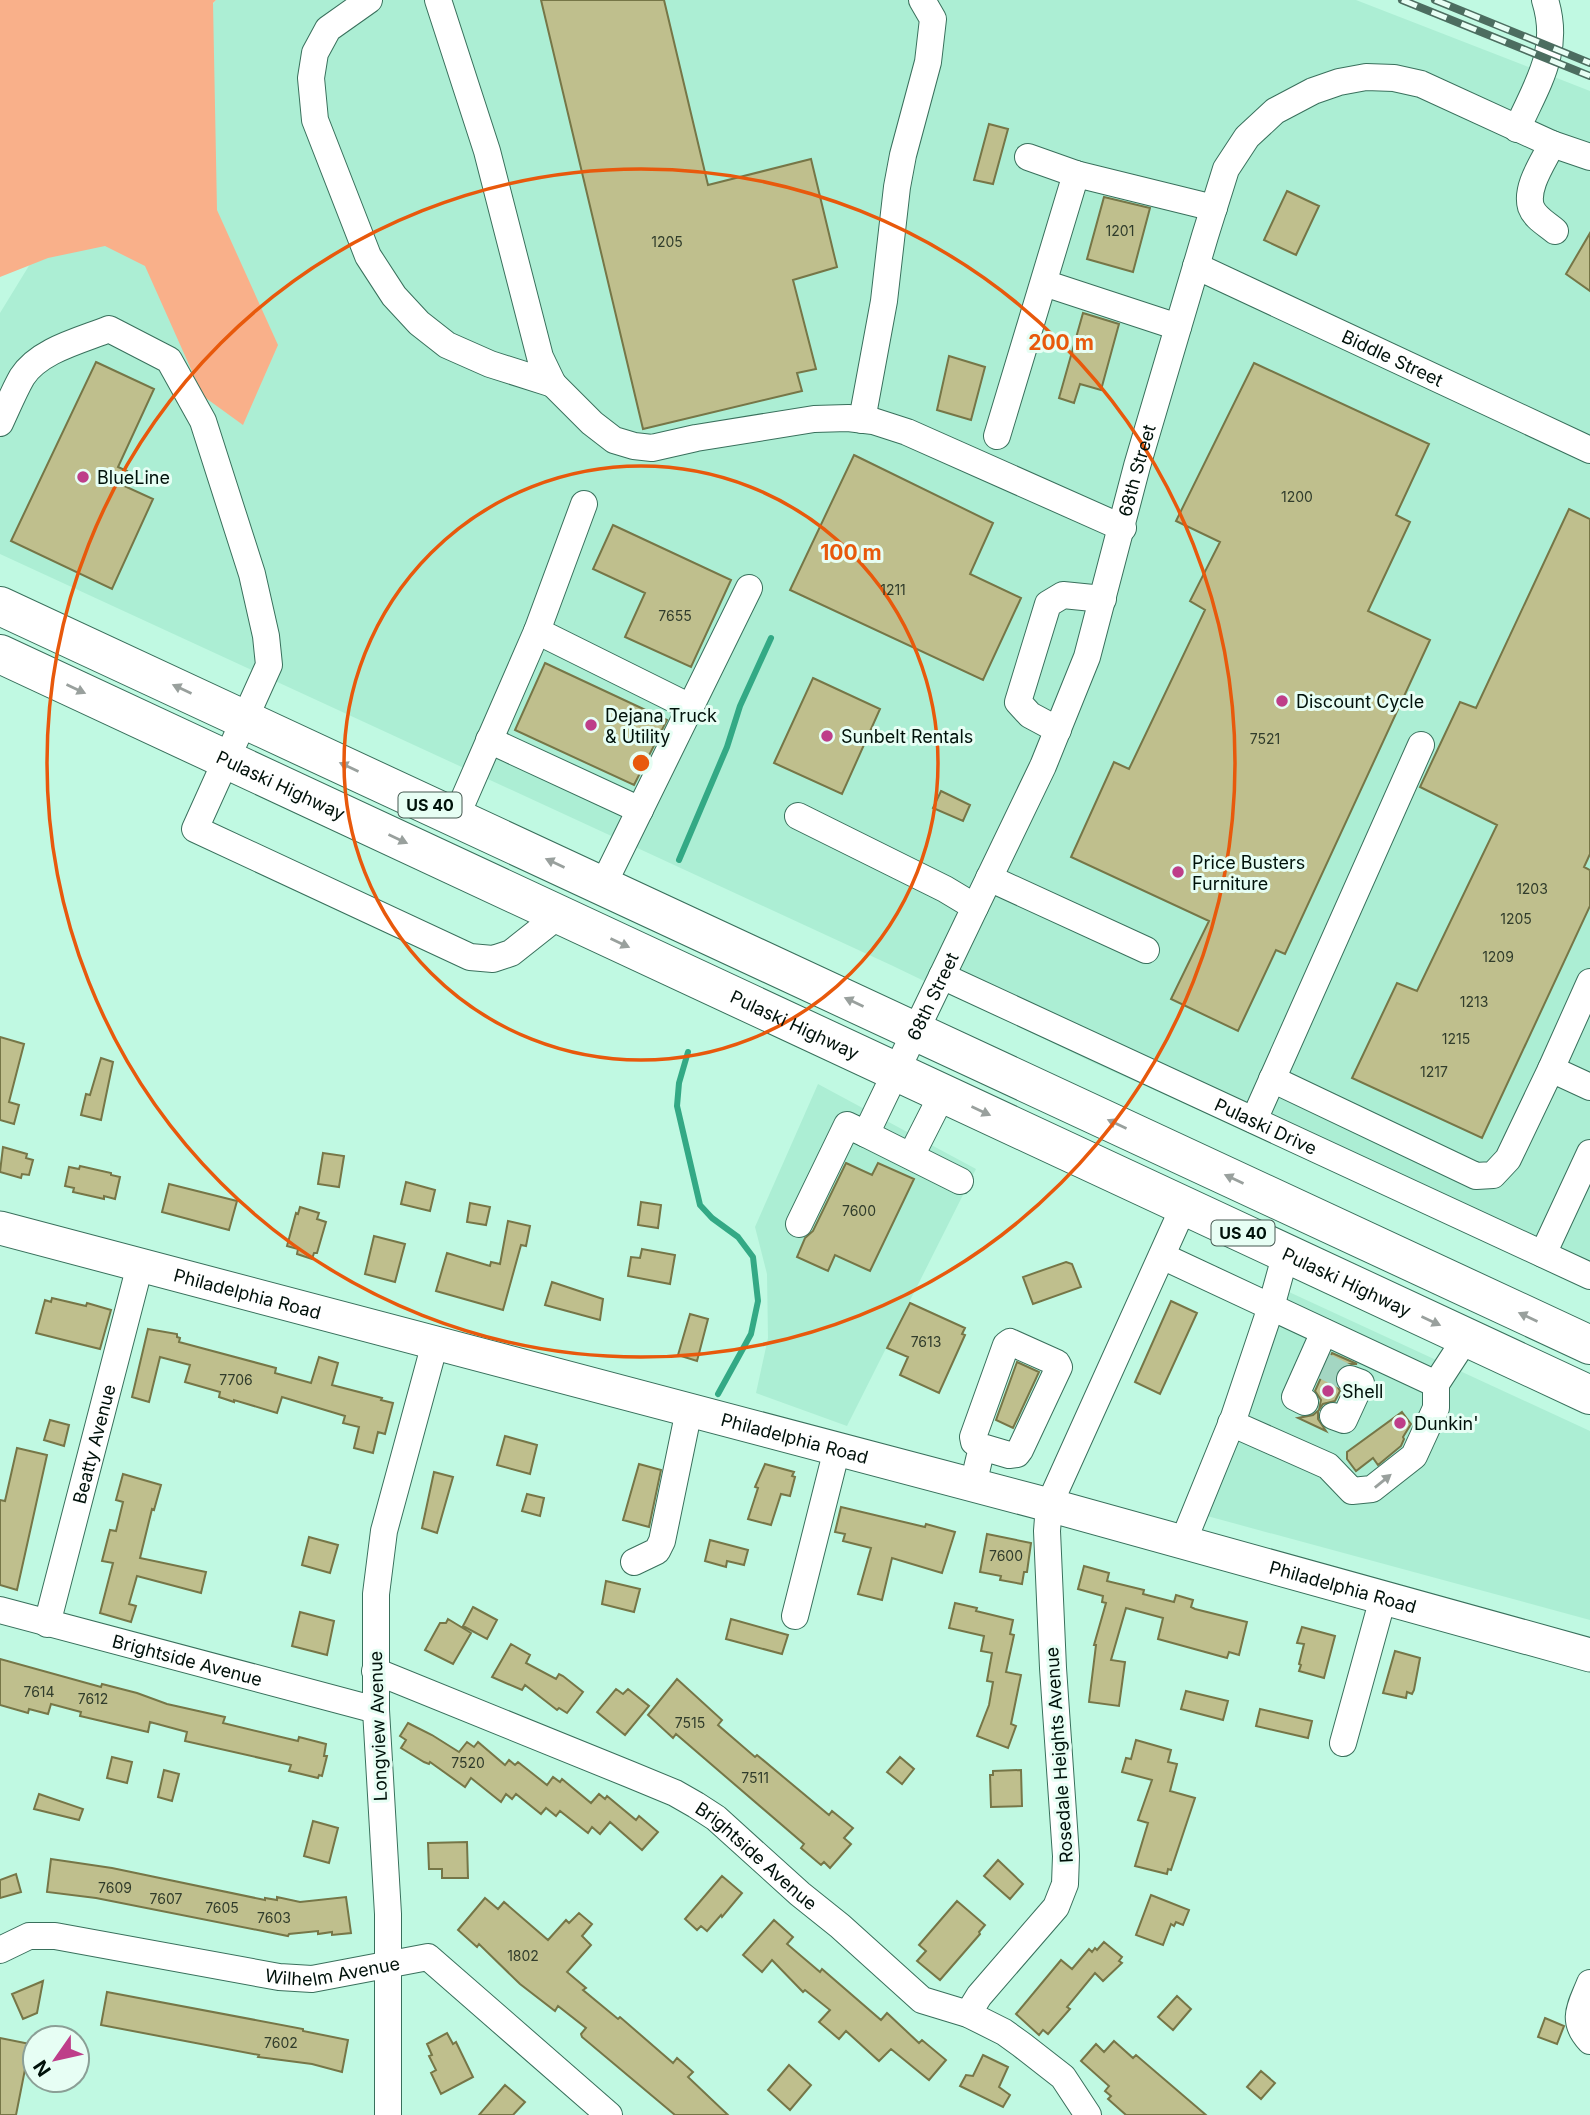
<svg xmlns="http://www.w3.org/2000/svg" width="1590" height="2115" font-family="Inter,sans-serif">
  <rect width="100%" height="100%" fill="#c0f9e2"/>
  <path fill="#aceed4" d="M216 0H1356L1590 91V1286L1094 1063 893 966 0 554V313L98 153Z
    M818 1084 976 1169 847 1426 756 1393 768 1338 767 1274 755 1227Z
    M1276 1286 1590 1431V1620L1185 1510Z"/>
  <path fill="#f9b08a" d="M0 0H216L213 3 217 210 278 345 243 425 203 396 145 266 105 246 48 258 0 277Z"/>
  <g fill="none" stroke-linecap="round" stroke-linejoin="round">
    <path stroke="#33a985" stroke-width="6" d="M679 860 727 747 740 706 771 638
      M688 1052 679 1083 677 1106 700 1205 712 1218 738 1237 753 1257 758 1301 751 1334 718 1394"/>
  </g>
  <path fill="#bfbf8d" stroke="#767647" stroke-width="2" d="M541 0H664L708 185 811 159 837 267 793 280 816 369 797 373 802 391 643 429Z
    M989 124 1008 129 993 184 974 180Z
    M1287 191 1319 206 1296 255 1264 240Z
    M1104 197 1150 208 1133 272 1087 259Z
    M1590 233V291L1566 274Z
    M1083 313 1119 324 1101 390 1080 384 1074 403 1059 398Z
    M949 356 985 367 971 420 937 410Z
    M96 362 154 389 118 467 127 471 120 484 153 499 112 589 11 541Z
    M1254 363 1429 444 1396 515 1410 522 1368 611 1430 640 1285 954 1276 950 1238 1031 1171 999 1209 921 1071 857 1114 762 1129 769 1205 610 1190 601 1220 542 1176 521Z
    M854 455 993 523 970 574 1021 598 983 680 790 590Z
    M1569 509 1590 519V854L1584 867 1590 870V906L1482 1138 1352 1078 1397 983 1417 991 1497 825 1420 787 1460 702 1476 708Z
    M613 525 731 580 691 667 625 637 645 593 593 569Z
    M545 663 667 720 634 785 515 730Z
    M813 678 880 709 842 794 774 763Z
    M941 791 970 805 963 821 933 808Z
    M0 1037 24 1044 9 1102 19 1105 14 1124 0 1120Z
    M101 1058 113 1062 101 1120 81 1115 86 1094 90 1095Z
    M3 1147 27 1154 26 1158 33 1160 29 1175 22 1174 21 1178 0 1172Z
    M323 1153 344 1156 339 1187 318 1184Z
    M846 1163 872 1175 878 1163 914 1179 870 1271 835 1255 828 1271 797 1257 805 1238 813 1231Z
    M80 1166 111 1173V1175L120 1177 115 1199 104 1196V1199L73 1192 74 1188 65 1186 69 1167 79 1169Z
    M406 1182 435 1190 430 1211 401 1204Z
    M169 1184 237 1201 229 1230 162 1212Z
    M641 1202 661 1205 658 1228 638 1225Z
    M470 1203 490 1207 486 1225 467 1222Z
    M300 1207 319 1213 317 1219 326 1222 317 1253H314L312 1259 297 1254 298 1249 287 1246 296 1213 298 1214Z
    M508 1221 530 1226 526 1246 521 1245 503 1310 436 1291 447 1253 490 1266 491 1262 500 1264Z
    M374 1236 405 1244 395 1282 365 1274Z
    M642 1249 675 1255 670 1284 628 1276 631 1257 640 1258Z
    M1066 1262 1072 1264 1081 1287 1033 1304 1023 1277Z
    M552 1282 603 1299 600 1320 545 1305Z
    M52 1298 86 1306 87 1303 111 1310 100 1349 36 1333 45 1300 51 1302Z
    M1171 1301 1197 1313 1160 1394 1135 1382Z
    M910 1303 965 1328 962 1334 965 1335 939 1393 900 1375 908 1357 887 1348Z
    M690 1314 708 1319 697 1361 678 1355Z
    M148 1329 177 1334V1337L180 1338 179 1342 276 1368 275 1373 311 1383 319 1357 338 1363 332 1385 382 1398 381 1400 393 1403 385 1434 378 1432 373 1453 354 1448 359 1427 343 1423 345 1416 282 1397 277 1413 234 1400V1402L219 1397 220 1392 185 1382 190 1365 160 1357 149 1402 132 1397Z
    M1332 1353 1357 1364H1347L1340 1367 1336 1373 1335 1382 1340 1391 1335 1401 1323 1404 1318 1411V1419L1326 1431 1298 1418 1313 1415 1319 1410 1321 1400 1315 1391Z
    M1017 1362 1039 1372 1013 1428 996 1420Z
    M1402 1412 1411 1424 1403 1437 1404 1439 1401 1446 1378 1465 1373 1458 1356 1471 1347 1459V1452Z
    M50 1420 69 1425 64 1446 44 1440Z
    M505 1436 537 1445 530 1474 497 1465Z
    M17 1448 47 1455 17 1590 0 1585V1500L5 1501Z
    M639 1464 661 1470 649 1527 623 1520Z
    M765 1464 794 1472 792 1476 795 1477 790 1496 781 1494 771 1525 748 1519 758 1488 755 1487Z
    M434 1472 453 1477 437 1533 422 1528Z
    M123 1474 161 1485 154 1510 152 1509 140 1558 206 1572 201 1593 137 1576 129 1604 136 1606 131 1622 100 1613 113 1563 102 1561 110 1530 116 1531 123 1502 116 1500Z
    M527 1494 544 1498 540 1516 522 1511Z
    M841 1507 925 1527 926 1524 955 1532 942 1573 892 1558 882 1600 858 1594 871 1548 843 1541 845 1534 835 1532Z
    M987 1534 1031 1543 1027 1572H1024L1022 1584 1000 1580 1001 1576 980 1572Z
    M309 1537 338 1545 330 1573 302 1565Z
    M710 1540 748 1550 744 1565 727 1561 726 1567 705 1561Z
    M1084 1566 1109 1573 1107 1581 1144 1590 1143 1594 1174 1602 1176 1595 1193 1600 1191 1607 1195 1609 1247 1622 1239 1655 1229 1652 1227 1658 1158 1639 1163 1618 1126 1608 1111 1660 1125 1662 1119 1706 1089 1702 1096 1645H1094L1106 1603 1102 1602 1103 1596 1078 1589Z
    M606 1581 640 1589 634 1612 602 1604Z
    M955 1603 977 1608 976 1611 1013 1620 1010 1634 1014 1635 1006 1672 1021 1675 1011 1724 1016 1726 1008 1748 977 1736 989 1705 993 1682 987 1681 992 1653 981 1651 984 1636 949 1628Z
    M473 1607 497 1620 487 1639 463 1626Z
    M300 1612 334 1621 327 1655 292 1646Z
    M448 1619 471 1633 453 1664 425 1650 440 1623H446Z
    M731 1619 788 1635 782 1654 726 1639Z
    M1302 1627 1335 1636 1324 1678 1299 1671 1301 1665 1299 1664 1304 1644 1297 1643Z
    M511 1644 530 1655 526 1663 556 1679 559 1674 563 1676 583 1692 567 1713 559 1708 557 1710 525 1685 522 1690 492 1677Z
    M1395 1651 1420 1658 1414 1690 1412 1694 1407 1692 1406 1698 1383 1693Z
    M0 1659 101 1687 102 1684 137 1693 167 1704 225 1717 223 1723 298 1741 299 1737 326 1744 324 1756H327L322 1776 319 1775 318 1778 289 1771 291 1765 185 1741 187 1732 150 1722 148 1732 80 1716 81 1712 51 1704 48 1714 29 1709 28 1713 0 1705Z
    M677 1679 722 1720 718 1725 755 1757 757 1755 829 1815 832 1811 853 1828 844 1838 851 1844 830 1868 824 1862 821 1865 801 1848 804 1844 676 1734 673 1738 648 1715Z
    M616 1689 623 1694 628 1689 649 1706 625 1735 597 1712Z
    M1186 1691 1228 1701 1223 1720 1181 1709Z
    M1260 1709 1312 1721 1308 1738 1256 1726Z
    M408 1723 432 1735 459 1752 467 1742 474 1747 478 1742 505 1765 509 1760 515 1765 518 1762 547 1785 553 1777 560 1782 562 1779 591 1803 599 1794 605 1799 607 1796 636 1820 639 1816 658 1832 642 1850 610 1822 600 1834 592 1827 588 1833 560 1811 556 1816 546 1808 541 1814 516 1794 512 1799 506 1794 501 1802 471 1778 465 1787 430 1762 429 1764 424 1762 401 1748 406 1740 400 1736Z
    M1136 1740 1171 1750 1168 1762 1177 1764 1170 1791 1195 1798 1171 1870 1168 1869 1167 1874 1135 1866 1148 1823 1138 1820 1152 1780 1122 1772 1126 1758 1131 1759Z
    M112 1757 132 1762 127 1783 107 1778Z
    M900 1757 914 1769 902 1784 887 1772Z
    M164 1770 179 1774 172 1801 158 1797Z
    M1021 1770 1022 1806 991 1807 990 1775H993V1771Z
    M39 1794 83 1809 79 1820 34 1809Z
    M313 1821 338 1828 329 1863 304 1856Z
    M467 1842 468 1878H442V1869H429L428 1843Z
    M51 1859 112 1868 265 1900V1898L277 1900V1897L300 1902 346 1897 351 1933 332 1935V1932L318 1934V1931L289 1934 288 1936 96 1898 47 1892Z
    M998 1860 1023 1884 1010 1899 984 1876Z
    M16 1874 21 1892 0 1898V1880Z
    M722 1876 742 1893 722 1917 721 1915 707 1931 701 1926 697 1930 685 1919Z
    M1151 1895 1189 1910 1183 1925 1176 1922 1174 1926 1171 1924 1163 1945 1136 1935Z
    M485 1898 498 1909 504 1902 548 1940 566 1920 569 1923 579 1913 592 1924 582 1936 591 1945 567 1972 586 1988 583 1990 618 2019 620 2017 673 2063 677 2058 693 2072 688 2077 728 2115H675L582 2037 581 2034 586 2028 558 2006 555 2011 520 1984 479 1944 477 1947 458 1930Z
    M957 1901 985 1925 979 1932 980 1934 940 1980 917 1961 926 1951 919 1945Z
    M774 1920 793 1937 787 1944 820 1972 822 1969 881 2020 887 2013 919 2043 922 2040 946 2060 929 2080 891 2049 879 2061 846 2031 839 2039 819 2022 830 2010 805 1990 803 1992 772 1960 762 1972 743 1955Z
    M1104 1942 1122 1957 1119 1961 1122 1963 1103 1981 1095 1973 1067 2007 1070 2009 1048 2034 1043 2030 1039 2035 1016 2014 1061 1960 1072 1969 1089 1949 1092 1952 1095 1948 1097 1950Z
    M43 1981 37 2013 23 2019 12 1994Z
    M107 1992 303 2029V2031L348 2040 342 2072 312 2064 266 2058 258 2057 259 2055 101 2025Z
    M1177 1996 1191 2009 1173 2030 1158 2017Z
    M1545 2018 1564 2026 1557 2044 1538 2037Z
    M447 2033 453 2044 456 2042 473 2077 441 2094 431 2073 436 2070 429 2056 432 2055 427 2044Z
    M0 2038 30 2044 16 2115H0Z
    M1114 2041 1133 2058 1136 2055 1206 2115H1126L1108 2099 1111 2096 1105 2091 1109 2086 1081 2061 1096 2044 1104 2052Z
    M983 2055 1008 2067 999 2087 1010 2095 1003 2107 960 2086 966 2075 973 2076Z
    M789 2065 811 2085 790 2110 768 2090Z
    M1261 2071 1275 2083 1261 2099 1247 2087Z
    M505 2085 525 2102 513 2115H479Z"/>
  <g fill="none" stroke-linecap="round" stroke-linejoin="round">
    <path stroke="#a3d6c2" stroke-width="26" stroke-dasharray="26 13" stroke-linecap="butt" d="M1322 1365 1350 1379"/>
    <defs>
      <g id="minor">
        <path d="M369 0 328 29 315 53 311 78 315 120 368 256 394 296 419 323 447 345 490 364 553 384 540 357 487 151 438 0"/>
        <path d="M1517 129C1537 84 1561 51 1545 0"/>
        <path d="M1552 144C1544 161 1525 187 1531 207 1535 218 1547 224 1555 231"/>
        <path d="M1028 157 1076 174 1214 208"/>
        <path id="s1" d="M1196 266 1590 450"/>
        <path d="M1044 283 1178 327"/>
        <path d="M553 384 592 423 614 440 634 446 652 448 696 438 814 419 848 418 873 421 907 432 1123 528"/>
        <path d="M862 420 884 301 897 187 903 155 928 62 933 19 922 0"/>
        <path d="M0 423C7 408 14 391 22 377 39 350 82 340 109 329L169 360 203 421 252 574 266 636 269 665 195 829 470 957 493 959 511 953 559 915"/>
        <path d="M997 436 1076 174"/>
        <path d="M537 631 690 707"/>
        <path d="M1058 730 1030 715 1018 702 1048 604 1063 595 1103 599"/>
        <path d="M489 740 640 810"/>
        <path d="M798 816 945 889 975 907"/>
        <path d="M456 817 537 631 584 504"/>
        <path d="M989 878 1146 950"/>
        <path d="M603 885 749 588"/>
        <path id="s2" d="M942 976 1590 1276"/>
        <path d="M1551 1069 1590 982"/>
        <path d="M1272 1079 1476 1176 1493 1175 1508 1159 1551 1069 1590 1087"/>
        <path d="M1254 1120 1421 745"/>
        <path d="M866 1134 960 1181"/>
        <path d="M911 1156 943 1093"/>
        <path id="s3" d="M799 1224 847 1125 866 1134 1043 766 1087 657 1137 466 1205 236 1226 169 1247 137 1275 111 1313 91 1339 82 1366 77 1394 78 1421 84 1552 144 1590 157"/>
        <path d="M1543 1254 1590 1153"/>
        <path d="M1162 1256 1436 1384"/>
        <path d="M1305 1402 1295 1397 1324 1332"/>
        <path d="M1333 1416 1344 1420 1361 1383 1350 1379"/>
        <path d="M1231 1423 1328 1466 1352 1491 1372 1489 1414 1456 1436 1408V1384L1466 1338"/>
        <path d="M973 1485 982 1447 1009 1455 1017 1454 1020 1450 1059 1367 1057 1363 1010 1342 1006 1345 973 1437 974 1442 982 1447"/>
        <path d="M1183 1542 1234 1417 1271 1307 1286 1253"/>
        <path d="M634 1562 657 1551 662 1541 689 1410"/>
        <path id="s4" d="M0 1610 376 1710"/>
        <path d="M795 1616 837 1449"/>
        <path id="s5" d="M47 1624 140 1265"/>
        <path id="s6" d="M375 1671 629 1774 675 1793 696 1805 716 1818 800 1894 840 1926 922 2000 968 2014 1004 2032 1022 2045 1063 2077 1088 2115"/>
        <path d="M1343 1743 1383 1598"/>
        <path id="s7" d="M0 1950 29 1936H55L279 1977 312 1979 428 1957 609 2115"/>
        <path d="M1590 1983C1581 2006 1570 2020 1590 2041"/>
        <path d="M968 2014 979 1996 1056 1907 1065 1884 1066 1856 1053 1668 1047 1531 1049 1505 1184 1206"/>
        <path d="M388 2115V1914L376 1710V1594L384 1531 435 1343"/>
      </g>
      <g id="major">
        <path id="s8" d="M0 1228 1049 1505 1590 1655"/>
      </g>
      <g id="highway">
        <path d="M0 606 1590 1345"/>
        <path id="s9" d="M0 654 1590 1395"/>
      </g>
    </defs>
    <use href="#minor" stroke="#39705c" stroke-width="28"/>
    <use href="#major" stroke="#39705c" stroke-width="35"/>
    <use href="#highway" stroke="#39705c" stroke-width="40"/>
    <use href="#minor" stroke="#fff" stroke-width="26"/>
    <use href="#major" stroke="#fff" stroke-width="33"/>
    <use href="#highway" stroke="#fff" stroke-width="38"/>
    <defs>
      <path id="rail" d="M1402 0 1590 76
        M1435 0 1590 63"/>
    </defs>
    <use href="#rail" stroke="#4c6d60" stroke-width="8"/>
    <use href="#rail" stroke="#e7fef4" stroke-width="5" stroke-dasharray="16" stroke-linecap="butt"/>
  </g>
  <defs><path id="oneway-solid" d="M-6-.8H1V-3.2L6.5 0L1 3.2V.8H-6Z" transform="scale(1.75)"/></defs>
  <g fill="#99a09d">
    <use href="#oneway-solid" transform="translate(76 689) rotate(25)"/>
    <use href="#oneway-solid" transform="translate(182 689) rotate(-155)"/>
    <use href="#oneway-solid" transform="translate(349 767) rotate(-155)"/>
    <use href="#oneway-solid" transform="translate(398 839) rotate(25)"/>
    <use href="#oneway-solid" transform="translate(555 863) rotate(-155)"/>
    <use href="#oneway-solid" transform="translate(620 943) rotate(25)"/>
    <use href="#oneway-solid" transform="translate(854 1002) rotate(-155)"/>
    <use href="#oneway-solid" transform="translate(981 1111) rotate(25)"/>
    <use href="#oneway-solid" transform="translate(1117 1124) rotate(-155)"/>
    <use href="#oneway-solid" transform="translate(1234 1179) rotate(-155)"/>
    <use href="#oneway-solid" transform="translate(1528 1317) rotate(-155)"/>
    <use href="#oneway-solid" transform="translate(1431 1321) rotate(25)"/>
    <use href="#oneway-solid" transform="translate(1383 1481) rotate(-39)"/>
  </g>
  <g fill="none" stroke="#e8590c" stroke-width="3.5">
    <circle cx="641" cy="763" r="297"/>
    <circle cx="641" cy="763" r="594"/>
  </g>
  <g fill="#be3e89" stroke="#e7fef4" stroke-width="2.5">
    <circle cx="83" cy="477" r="7"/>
    <circle cx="1282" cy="701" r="7"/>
    <circle cx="591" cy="725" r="7"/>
    <circle cx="827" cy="736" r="7"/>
    <circle cx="1178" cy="872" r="7"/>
    <circle cx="1328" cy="1391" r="7"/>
    <circle cx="1400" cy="1423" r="7"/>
  </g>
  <g text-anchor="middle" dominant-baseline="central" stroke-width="6" stroke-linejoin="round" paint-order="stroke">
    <g font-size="14" fill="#303c2b">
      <text x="1120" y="230">1201</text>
      <text x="667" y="241">1205</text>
      <text x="1297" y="496">1200</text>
      <text x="893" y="589">1211</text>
      <text x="675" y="615">7655</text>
      <text x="1265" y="738">7521</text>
      <text x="1532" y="888">1203</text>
      <text x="1516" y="918">1205</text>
      <text x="1498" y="956">1209</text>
      <text x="1474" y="1001">1213</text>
      <text x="1456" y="1038">1215</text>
      <text x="1434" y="1071">1217</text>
      <text x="859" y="1210">7600</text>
      <text x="926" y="1341">7613</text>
      <text x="236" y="1379">7706</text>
      <text x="1006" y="1555">7600</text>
      <text x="39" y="1691">7614</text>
      <text x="93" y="1698">7612</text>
      <text x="690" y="1722">7515</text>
      <text x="468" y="1762">7520</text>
      <text x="755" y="1777">7511</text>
      <text x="115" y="1887">7609</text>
      <text x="166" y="1898">7607</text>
      <text x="222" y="1907">7605</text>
      <text x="274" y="1917">7603</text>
      <text x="523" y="1955">1802</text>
      <text x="281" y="2042">7602</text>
    </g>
    <g fill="#e7fef4" stroke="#455850" stroke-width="2">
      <rect x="398.5" y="792.5" width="63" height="25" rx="5"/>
      <rect x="1211.5" y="1220.5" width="63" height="25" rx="5"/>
    </g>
    <g font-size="16" font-weight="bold" fill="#00110a">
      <text x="430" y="805">US 40</text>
      <text x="1243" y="1233">US 40</text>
    </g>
    <g font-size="18" fill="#00110a" stroke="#e7fef4">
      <text stroke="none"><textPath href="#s1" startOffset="217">Biddle Street</textPath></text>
      <text stroke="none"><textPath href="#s3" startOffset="850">68th Street</textPath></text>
      <text stroke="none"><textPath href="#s9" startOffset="310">Pulaski Highway</textPath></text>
      <text stroke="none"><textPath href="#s3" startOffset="284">68th Street</textPath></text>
      <text stroke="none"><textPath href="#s9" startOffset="877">Pulaski Highway</textPath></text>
      <text stroke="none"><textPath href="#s2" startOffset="357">Pulaski Drive</textPath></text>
      <text stroke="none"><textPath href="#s9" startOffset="1486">Pulaski Highway</textPath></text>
      <text stroke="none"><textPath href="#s8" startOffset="256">Philadelphia Road</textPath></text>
      <text stroke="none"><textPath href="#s8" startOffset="822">Philadelphia Road</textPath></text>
      <text stroke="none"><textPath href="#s5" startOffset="186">Beatty Avenue</textPath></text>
      <text stroke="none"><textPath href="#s8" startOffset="1390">Philadelphia Road</textPath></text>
      <text stroke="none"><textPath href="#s4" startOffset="194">Brightside Avenue</textPath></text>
      <text transform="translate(378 1726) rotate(-92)">Longview Avenue</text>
      <text transform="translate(1059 1755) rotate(-94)">Rosedale Heights Avenue</text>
      <text stroke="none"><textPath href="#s6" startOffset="427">Brightside Avenue</textPath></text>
      <text stroke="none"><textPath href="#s7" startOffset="340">Wilhelm Avenue</textPath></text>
    </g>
    <g font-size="18" fill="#00110a" stroke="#e7fef4" text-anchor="start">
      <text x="97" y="477">BlueLine</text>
      <text x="1296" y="701">Discount Cycle</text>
      <text x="605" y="715">Dejana Truck<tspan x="605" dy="21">&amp; Utility</tspan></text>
      <text x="841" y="736">Sunbelt Rentals</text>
      <text x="1192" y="862">Price Busters<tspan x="1192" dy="21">Furniture</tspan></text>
      <text x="1342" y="1391">Shell</text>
      <text x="1414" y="1423">Dunkin'</text>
    </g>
  </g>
  <circle cx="641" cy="763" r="10" fill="#e8590c" stroke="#e7fef4" stroke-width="3.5"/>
  <g font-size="21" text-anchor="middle" font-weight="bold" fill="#e8590c" stroke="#e7fef4" stroke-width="6" stroke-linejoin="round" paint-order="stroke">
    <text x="1061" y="350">200 m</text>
    <text x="851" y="560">100 m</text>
  </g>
  <g transform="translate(56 2059) rotate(236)"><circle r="33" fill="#e7fef4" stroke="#8b9f96" stroke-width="2"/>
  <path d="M0-5L12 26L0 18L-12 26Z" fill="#be3e89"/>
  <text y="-10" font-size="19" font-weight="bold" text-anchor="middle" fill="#00110a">N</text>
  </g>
</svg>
